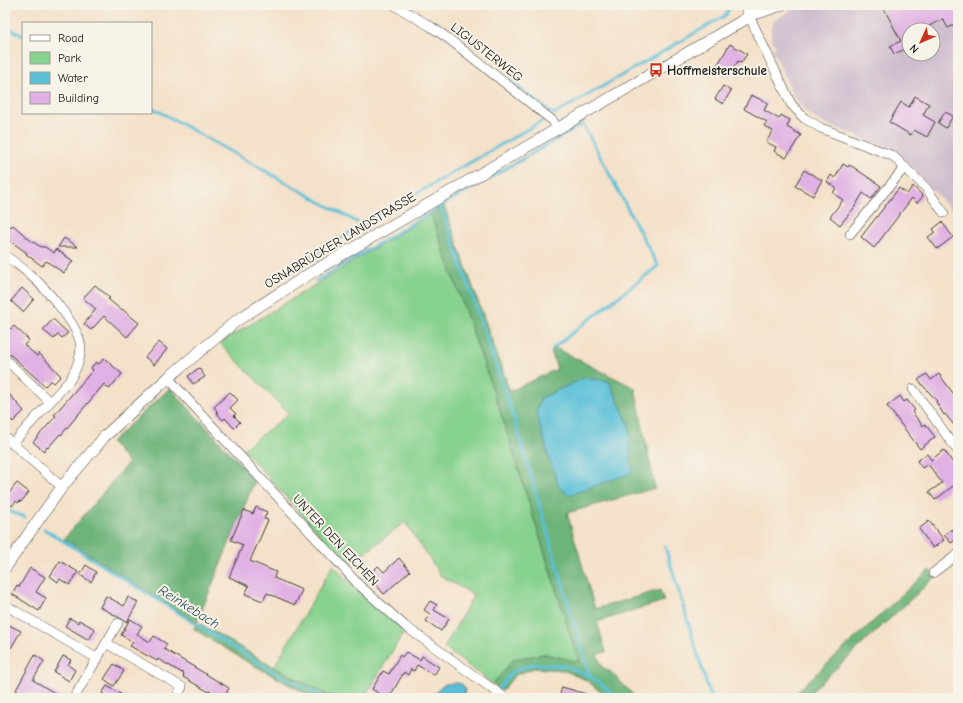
<svg xmlns="http://www.w3.org/2000/svg" width="963" height="703" font-family="'Comic Neue',sans-serif">
  <rect width="100%" height="100%" fill="#f7f3e8"/>
  <filter id="ink" filterUnits="userSpaceOnUse"><feTurbulence type="fractalNoise" baseFrequency=".025" numOctaves="2"/><feDisplacementMap in="SourceGraphic" scale="8" xChannelSelector="R" yChannelSelector="G"/><feConvolveMatrix kernelMatrix="1 2 1 2 8 2 1 2 1" color-interpolation-filters="sRGB"/></filter>
  <filter id="wash" filterUnits="userSpaceOnUse"><feTurbulence type="fractalNoise" baseFrequency=".012" numOctaves="4" result="noise"/><feDisplacementMap in="SourceGraphic" scale="16" xChannelSelector="R" yChannelSelector="G"/><feGaussianBlur stdDeviation="0.9" result="paint"/><feColorMatrix in="noise" values="0 0 0 0 0 0 0 0 0 0 0 0 0 0 0 0 0 1.4 0 .05"/><feComposite in="paint" operator="in"/></filter>
  <g filter="url(#wash)">
    <rect width="100%" height="100%" fill="#f4e1c9"/>
    <path fill="#cfbdce" fill-rule="evenodd" d="M798 5H958V217L896 151 821 122 808 114 796 100 772 49 776 47 771 38V28L774 21ZM909 30H933V54H909Z"/>
    <path fill="#87d28f" stroke="#527756" d="M431 214 499 407 579 663 545 654 514 659 493 684 444 648 474 595 441 576 405 522 348 566 243 449 289 414 220 343Z
      M333 565 356 589 405 630 364 698H333L274 667Z"/>
    <path fill="#6db47a" stroke="#44684b" d="M444 206 510 391 557 369 551 351 555 348 635 388 655 488 567 513 595 609 660 590 664 601 597 622 606 652 597 654 602 667 611 672 636 698H608L586 680 563 670 534 668 515 675 502 691 493 684 514 659 545 654 579 662 499 407 431 214Z
      M170 388 255 480 197 622 274 667 333 698H314L246 661 194 629 196 622 64 539 128 463 111 442Z
      M929 570 935 577 804 698H790Z"/>
    <path fill="#5ac0d8" stroke="#3b6e7a" d="M584 378 609 381 629 425 632 473 569 495 559 487 549 458 536 412 541 398Z
      M457 683 462 684 465 689 464 696 461 698H429L445 684Z"/>
    <g fill="none" stroke-linecap="round" stroke-linejoin="round">
      <path stroke="#5ac0d8" stroke-width="3" d="M435 23 450 34
        M5 26 23 36
        M506 78 550 112 555 114 726 15 730 5
        M151 107 362 225
        M441 206 513 415 590 677
        M288 271 362 225 542 121
        M316 281 441 206 583 124 658 266 553 348
        M5 510 25 517
        M44 529 249 657 272 671 326 698
        M665 546 711 698
        M491 698 513 671 534 664 566 666 590 677 601 684 616 698"/>
    </g>
    <g id="blocks">
      <path fill="#e0b1e4" d="M882 5H958V23L948 28 943 19 921 30H909V57L905 49 894 54 890 46 901 41Z
        M730 44 747 54 741 63 738 61 728 77 715 69Z
        M723 86 731 91 723 104 715 99Z
        M751 95 768 103 764 110 779 119 781 115 790 120 787 127 801 135 786 158 774 151 776 147 766 142 773 131 764 126 767 122 744 109Z
        M915 96 929 104 923 115 935 122 927 137 914 130 911 135 889 122 901 102 909 107Z
        M945 112 953 116 946 128 938 123Z
        M843 164 848 167 849 165 853 167 881 186 871 199 863 193 854 208 840 225 830 217 843 200 833 193 836 188 827 182 831 175 835 178Z
        M804 170 822 180 813 196 795 186Z
        M913 186 923 196 917 203 912 198 874 248 861 237 899 188 907 194Z
        M5 222 11 227 13 225 30 240 41 247H45L54 253 56 249 73 261 64 273 46 261 42 266 26 254 27 253 16 245H15L5 236Z
        M942 222 953 237 937 249 928 237 935 232 933 229Z
        M64 238 78 247H58Z
        M95 285 110 298 108 299 121 310 122 309 139 323 127 337 104 316 91 330 84 324 96 309 83 298Z
        M22 288 34 299 23 312 11 301Z
        M53 319 68 333 62 338 58 334 54 339 43 330Z
        M5 323 11 329 14 326 29 340 24 345 37 356 39 353 61 376 54 383 50 381 45 386 5 350Z
        M159 342 167 349 154 365 145 357Z
        M104 358 122 374 109 389 104 384 61 435 60 434 48 448 47 447 44 451 33 442 56 416 54 415 93 370 91 368 96 362 99 364Z
        M199 368 205 377 193 384 188 376Z
        M927 374 931 380 939 374 958 400V430L945 414 944 415 936 402 937 401 918 380Z
        M230 392 238 400 230 408 236 414 234 416 240 422 234 428 225 418 223 420 216 412 217 411 214 407Z
        M9 394 24 411 13 422 5 414V399Z
        M900 396 904 402 907 400 915 410 912 412 923 426 925 424 935 437 920 449 887 406Z
        M944 450 958 470V492L953 486 935 500 929 492 942 483 928 464 922 468 917 461 927 454 931 460Z
        M17 483 29 492 21 502 20 501 18 503 16 501 12 506 5 501V498Z
        M256 507 267 512 264 519 268 520 250 561 276 572 274 578 302 590 295 605 267 593 263 601 245 594 249 586 229 577 243 545 231 540 244 510 253 514Z
        M929 521 944 540 933 548 919 529Z
        M952 529 958 538 951 543 944 535Z
        M399 558 410 571 384 594 368 576 378 566 384 572Z
        M60 561 78 572 69 585 60 579 58 582 50 576Z
        M86 565 96 572 91 582 80 575Z
        M30 568 45 577 36 592 46 598 39 611 12 594 17 585 19 587Z
        M106 596 124 606 128 597 138 602 127 622 100 607Z
        M430 601 437 605 434 610 449 619 441 631 426 621 430 614 424 610Z
        M70 618 78 623 79 620 95 629 89 640 65 626Z
        M130 619 142 626 137 634 150 642 154 636 162 641 167 644 164 649 229 688 224 698 210 691 209 692 183 677 184 674 158 659 157 661 130 646 133 642 121 635Z
        M5 623 21 631 11 648 5 645Z
        M406 652 420 660 422 656 439 667 434 675 417 665 414 671 411 669 408 675 404 672 389 698H386L372 689 383 671 389 674 400 655 402 657Z
        M35 655 44 661 33 680 63 698H39L26 691 24 695 16 690Z
        M63 656 71 660 68 665 75 670 69 681 54 672Z
        M114 664 124 671 114 686 104 679Z
        M107 686 127 698H109L102 693Z
        M562 687 593 696V698H559Z"/>
    </g>
  </g>
  <g filter="url(#ink)">
    <use href="#blocks" fill-opacity="0" stroke="#3c3a36" stroke-width="1"/>
    <g fill="none" stroke-linecap="round" stroke-linejoin="round">
      <defs>
        <path id="minor" d="M394 5 430 26 449 39 553 121 557 128
          M744 5 791 104 804 118 821 128 893 156 926 188 944 213
          M850 234 905 167
          M5 255C13 262 22 267 29 274 45 287 76 323 80 342 83 355 76 369 70 380L12 444
          M5 359 50 402
          M168 378 359 585 405 626 505 698
          M913 389 958 451
          M5 437 62 487
          M933 573 958 554
          M5 605 98 659
          M106 643 182 687 176 698
          M74 698 118 623"/>
        <path id="tertiary" d="M758 13 781 5
          M5 568 39 519 62 487 105 436 168 378 236 321 314 271 754 14 765 5"/>
      </defs>
      <use href="#minor" stroke="#3c3a36" stroke-width="10"/>
      <use href="#tertiary" stroke="#3c3a36" stroke-width="12"/>
      <use href="#minor" stroke="#fff" stroke-width="9"/>
      <use href="#tertiary" stroke="#fff" stroke-width="11"/>
    </g>
  </g>
  <defs>
    <symbol id="bus-bare" viewBox="-9 -9 18 18"><path d="M-5-6H5V4H4V6H2V4H-2V6H-4V4H-5ZM-3.5-4V0h7V-4ZM-3.5 1.2v1.5H-2V1.2ZM2 1.2v1.5H3.5V1.2Z" fill="#c8321e" stroke="#f7f3e8" stroke-width="2.5" paint-order="stroke"/></symbol>
  </defs>
  <g fill-rule="evenodd">
    <use href="#bus-bare" x="646" y="60" width="20" height="20"/>
  </g>
  <g text-anchor="middle" dominant-baseline="central" stroke-width="4" stroke-linejoin="round" paint-order="stroke">
    <g font-size="13" fill="#1c1c1c" stroke="#f7f3e8">
      <text transform="translate(487 52) rotate(38)">LIGUSTERWEG</text>
      <text transform="translate(340 240) rotate(-31)">OSNABRÜCKER LANDSTRASSE</text>
      <text transform="translate(336 540) rotate(47)">UNTER DEN EICHEN</text>
    </g>
    <g font-size="13" font-weight="bold" fill="#1c1c1c" stroke="#f7f3e8" text-anchor="start">
      <text x="667" y="70">Hoffmeisterschule</text>
    </g>
    <g font-size="14" font-style="italic" fill="#32555e" stroke="#f7f3e8">
      <text transform="translate(189 607) rotate(32)">Reinkebach</text>
    </g>
  </g>
  <rect width="963" height="703" fill="none" stroke="#f7f3e8" stroke-width="20"/>
  <rect x="22" y="22" width="130" height="92" fill="#f7f3e8" stroke="#9f9d96"/>
  <rect x="30" y="35" width="20" height="6" fill="#ffffff" stroke="#9f9d96"/>
  <text x="58" y="42" font-size="12" fill="#1c1c1c">Road</text>
  <rect x="30" y="52" width="20" height="12" fill="#87d28f" stroke="#9f9d96"/>
  <text x="58" y="62" font-size="12" fill="#1c1c1c">Park</text>
  <rect x="30" y="72" width="20" height="12" fill="#5ac0d8" stroke="#9f9d96"/>
  <text x="58" y="82" font-size="12" fill="#1c1c1c">Water</text>
  <rect x="30" y="92" width="20" height="12" fill="#e0b1e4" stroke="#9f9d96"/>
  <text x="58" y="102" font-size="12" fill="#1c1c1c">Building</text>
  <g transform="translate(921 42) rotate(225)"><circle r="19" fill="#f7f3e8" stroke="#9f9d96"/>
  <path d="M0-3L7 15L0 10L-7 15Z" fill="#c8321e"/>
  <text y="-6" font-size="11" font-weight="bold" text-anchor="middle" fill="#1c1c1c">N</text>
  </g>
</svg>
